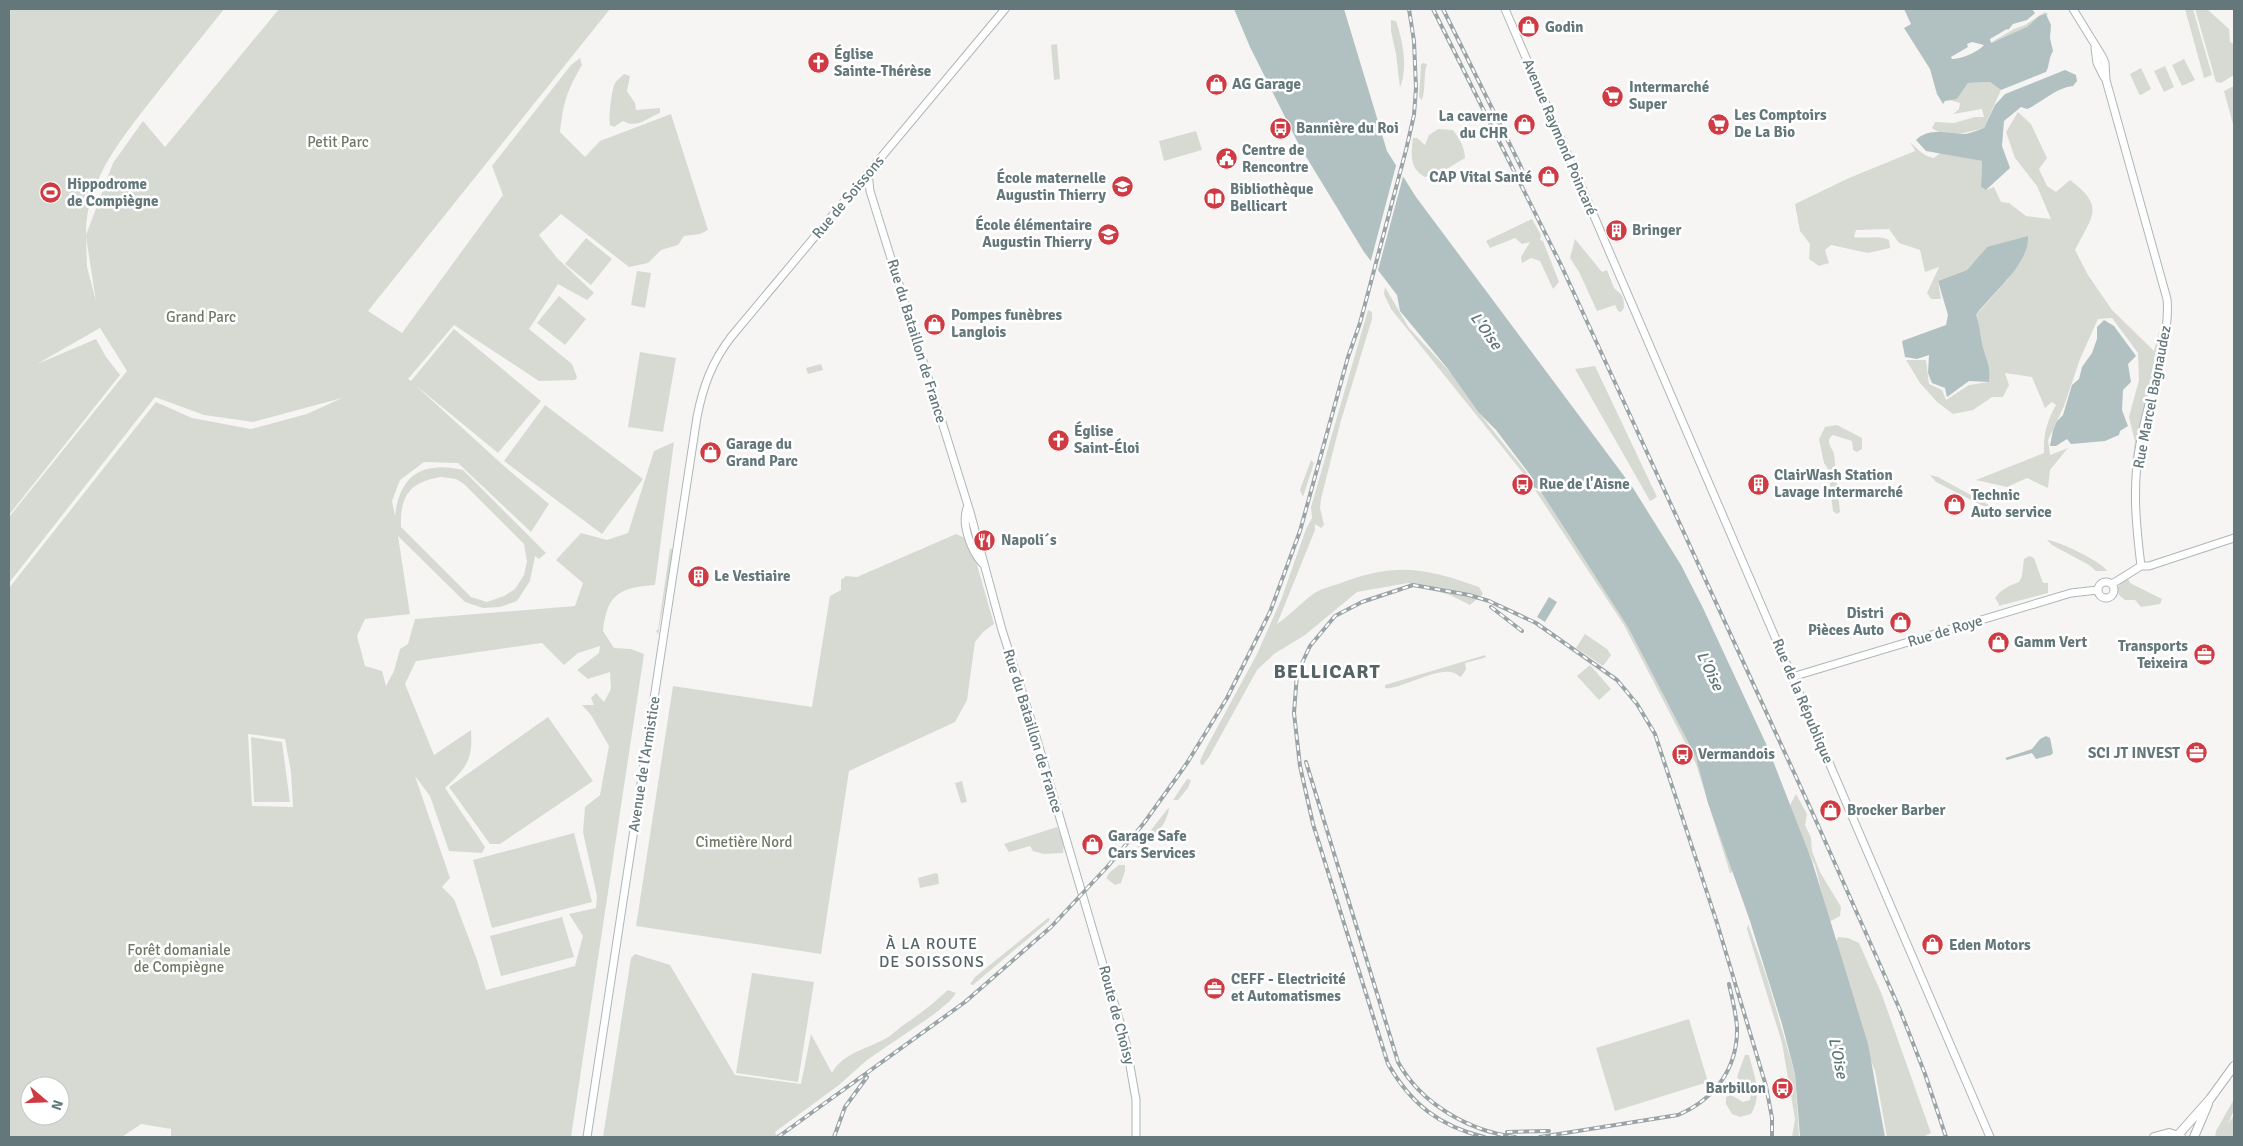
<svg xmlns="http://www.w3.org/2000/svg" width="2243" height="1146" font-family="Signika,sans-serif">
  <rect width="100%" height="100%" fill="#f6f5f3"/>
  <path fill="#d7dad3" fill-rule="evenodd" d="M9 9H224C203 36 181 62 160 89 127 132 85 178 86 235L113 163 143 121 165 147 279 9H610L368 311 402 333 503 195 492 166 571 65 580 58 582 65C567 90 563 104 560 132L585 157 600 141 671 114 708 230 700 234 684 236 678 245 661 250 648 263 629 267 561 214 539 235 557 258 594 293 587 300 558 284 529 329 572 364 577 377 575 380 539 381 454 325 408 379 411 381 454 329 541 401 498 453 414 384 504 466 549 504 531 532 458 463 424 462 400 480 392 501 395 516C400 474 423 461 463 470L546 553 539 559 535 556 530 581 517 601 500 607 483 608 465 602 398 536 410 614 365 619 357 636 365 666 382 671 386 686 394 671 400 649 408 644 415 619 575 606 583 583 556 560 581 533 607 540 628 533 654 451 674 442 655 585C620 588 607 593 603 631L614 648 631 649 644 654 571 1137H171V1129L141 1124 122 1137H9V588L156 402 192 418 251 429 307 414 342 398 253 422 204 415 155 397 9 583V517L127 371 100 328 37 364 96 339 106 357 120 375 9 515ZM86 237 96 301 87 267ZM441 477 456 479 464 484 524 544 527 561 524 575 515 589 504 596 487 602 471 597 401 527C400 495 410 482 441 477ZM542 643 564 665 578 653 600 646 599 653 577 670 588 679 610 672 611 689 604 702 596 693 591 698 594 705H582L591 715 609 746 600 795 585 807 583 832 597 896 596 908 569 914 583 936 575 966 486 990 477 960 454 899 442 887 450 878 415 776 430 796 449 851 482 853 485 847 445 788C466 768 473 761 471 730L434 755 405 684 416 661ZM248 734 285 739 291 772 293 807 252 806ZM30 1086H60V1116H30Z
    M2185 9H2193L2212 75 2204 78Z
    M2195 9H2207L2229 29 2230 42 2234 44V75L2221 83 2216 82Z
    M2045 12 2048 14 2046 17 2026 29 1990 43 2014 29 2025 25Z
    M1391 20 1396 21C1403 42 1408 67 1400 88L1396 54 1391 31Z
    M1057 44 1060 79 1054 80 1051 45Z
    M2184 59 2195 80 2182 86 2172 65Z
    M1423 63 1427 64C1423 76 1426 88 1422 100L1419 97 1421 64Z
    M2165 66 2174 87 2164 92 2154 71Z
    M2141 68 2151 89 2141 95 2139 94 2130 74Z
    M624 74 630 76 627 91 635 103 636 110 660 108V113C647 118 637 129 623 121L614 127 610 125C608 119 612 88 615 83 617 80 621 77 624 74Z
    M1990 82 2001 90 1984 128C1969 132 1945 139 1932 128L1935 122 1954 123 1975 117H1984L1982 109 1953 114 1959 109 1960 103 1949 100 1957 99 1968 83Z
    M2234 86V128L2224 91Z
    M2018 112 2031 124 2047 158 2039 169 2047 186 2056 192 2070 180C2106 207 2092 216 2075 250L2088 275 2112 310 2154 351 2159 332 2161 333 2132 461 2135 442 2129 417 2139 380 2138 353 2112 318 2098 319 2080 359 2064 406 2048 440 2050 455 2068 448 2050 470 2048 488 2027 478 2007 487 1976 480 2044 453C2043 435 2047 421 2056 405L2052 402 2045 408 2032 377 2005 373 2009 385 2003 397H1992L1973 410 1953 414 1937 402 1920 383 1906 360H1926L1929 384 1942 390 1946 400 1969 385 1989 382C1992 368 1985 357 1982 343 1980 333 1980 325 1976 315L2008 279 2025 252 1987 247 1967 270 1938 281 1941 299H1931L1927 293 1939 267 1925 272 1920 250 1899 243 1889 229 1856 230 1854 237C1866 239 1879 235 1889 240L1890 248 1868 253 1831 245 1825 250 1829 263 1819 266 1809 259 1810 244 1800 231 1795 204 1849 178 1915 151 1910 142C1918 149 1924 157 1934 158L1940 153 1982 161 1981 187 1986 190 1994 187 2001 202 2009 203 2026 216 2051 219 2037 186 2015 158 2006 132Z
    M1438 129 1453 130C1459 138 1465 148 1465 158L1445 170 1425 177C1409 169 1411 153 1413 138H1417L1425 145 1429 135Z
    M1196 131 1202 150 1164 161 1159 141Z
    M1532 219 1541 235 1540 240 1543 241 1559 282 1553 289 1540 261 1531 258 1522 263 1521 257 1530 242 1522 244 1515 238 1490 248 1486 241Z
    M586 238 612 259 591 285 565 264Z
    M1575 239 1602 272 1607 270 1614 288C1623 296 1624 296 1624 308L1621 312 1618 311 1615 305 1597 311 1579 272 1570 258Z
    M637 271 651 273 645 308 631 305Z
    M1385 287 1409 328 1454 376 1479 413 1532 479 1531 483 1391 309 1384 294Z
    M559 296 586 319 565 345 537 323Z
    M1368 310 1372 312V319L1340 424 1321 499 1320 508 1324 525 1321 528 1315 524V530L1277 624C1290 615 1300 604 1313 594 1320 589 1332 586 1341 583 1396 562 1425 568 1479 587L1483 594 1470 605 1450 595 1408 583 1357 592 1305 635 1274 654 1257 670 1209 757 1203 765H1201L1200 761 1205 750 1257 654 1281 600 1306 529 1312 518 1311 507Z
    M640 352 676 358 663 432 628 427Z
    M821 364 823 370 808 374 806 368Z
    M1595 366 1657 497 1650 501 1575 369Z
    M545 405 643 479 602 534 504 461Z
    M1837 425 1862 438V449L1857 452 1853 450 1852 441 1833 435C1825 440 1831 447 1834 453L1840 512 1837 514 1833 511 1828 469 1824 463 1819 439 1825 427Z
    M1311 460 1314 463 1303 497 1300 490Z
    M1930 475 1938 477 1989 505 1986 507 1981 505 1936 482Z
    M1535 490 1545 494 1627 619 1699 763 1734 869 1731 873H1730L1696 764 1662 698 1624 625Z
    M956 534 965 538 970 553 975 558 994 624 983 632 975 642 967 700 955 722 849 771 821 954 636 926 673 686 812 707 830 596 841 590V580L846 576 857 577Z
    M2047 540C2057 540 2104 563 2107 571H2096L2089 565 2052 545Z
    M670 548 673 550 658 635 656 630H658Z
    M2029 556 2034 558 2043 583H2048V593L1998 606 1999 604 1995 598C2000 590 2010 585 2019 582L2022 576 2024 559Z
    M2125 579 2129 580 2130 583 2162 599 2160 604 2141 607 2135 600H2125L2119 595 2117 588Z
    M1585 634 1607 649 1611 655 1603 666 1576 648Z
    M1485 655 1486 657 1484 658 1465 663 1466 669 1461 677C1457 675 1454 672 1450 672 1434 669 1396 691 1385 688V685Z
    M1590 665 1611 689 1599 700 1577 676Z
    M548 717 593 781 500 844H490L449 787Z
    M251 737 282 742 290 802H254Z
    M1187 779 1191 780 1188 788 1178 800H1173Z
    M962 781 967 802 961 803 955 783Z
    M1796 794 1807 814 1805 825 1811 838 1812 851 1820 872 1841 907 1840 916 1829 922 1815 865 1801 838 1790 805Z
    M1169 807C1168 824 1152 842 1137 848Z
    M1057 827 1064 843 1063 853 1044 854 1033 851 1030 846 1009 852 1004 844Z
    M574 833 592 902 492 928 473 860Z
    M1119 865H1125V871L1121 883 1115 885 1106 878 1110 872Z
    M936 873 938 874 939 884 920 888 918 878Z
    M562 917 574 957 501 976 490 936Z
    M1048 918 1050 919 1049 921 973 985 970 984 975 977Z
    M1748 924 1767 978 1795 1074 1799 1137H1792L1795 1119 1782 1043 1747 929Z
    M1838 937 1848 938 1859 943 1882 995 1931 1133 1923 1137H1887L1875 1071 1859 1030 1835 945Z
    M635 954 670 965 735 1075 801 1084 811 1034 832 1073C843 1052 871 1048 890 1036 895 1032 900 1027 905 1024 921 1013 934 1003 948 990L956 993 950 1001 933 1015 867 1060 839 1085 775 1132 777 1137H603L631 958Z
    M752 973 814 982 798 1082 736 1073Z
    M1689 1019 1708 1082 1615 1111 1596 1048Z
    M1745 1055H1749C1754 1076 1763 1094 1751 1114L1740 1117 1732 1114 1726 1104V1097L1731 1095 1743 1102 1750 1100 1751 1094 1737 1077Z
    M2234 1099V1110L2228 1124 2234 1115V1137H2215L2216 1131Z"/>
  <path fill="#b1c1c1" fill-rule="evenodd" d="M1234 9H1344L1387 151 1416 197 1633 488 1681 565 1703 608 1768 748 1812 861 1868 1044 1885 1137H1800L1795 1074 1782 1024 1750 921 1708 803 1696 757 1628 627 1540 490 1531 486 1534 480 1496 430 1479 413 1448 369 1400 311 1397 295 1364 252 1299 145 1250 47Z
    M1904 9H2032L2035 13 2027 20 2013 24 2008 30 2007 29 1990 39 1991 43 2027 27 2039 16 2046 14 2051 25 2050 38 2053 51C2048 59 2050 65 2046 72L2001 90 1990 82 1968 83 1957 99 1945 101 1943 104 1937 94 1930 69 1904 28 1911 24ZM1972 42 1984 45C1977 53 1960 59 1952 59L1951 57 1968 47 1967 44Z
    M2065 70 2076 75 2077 81 2073 86C2055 88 2043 102 2027 109L2021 107 2004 121 2002 146 2010 168 1986 190 1981 187 1982 161 1926 151 1916 140C1929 127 1948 134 1965 134 1971 133 1978 130 1984 128L1995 105 2005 94Z
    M2028 236C2030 264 1991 294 1976 315 1980 325 1980 333 1982 343 1985 357 1992 368 1989 382L1969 381 1947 397 1945 388 1932 383 1928 373 1929 355 1917 359 1905 357 1902 341 1946 325 1948 315 1938 281 1967 270 1987 247Z
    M2104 320 2114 326 2136 356 2128 364 2131 382 2123 390 2122 410 2128 426 2120 431 2119 435 2105 441 2071 444 2067 439 2056 446H2050L2053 430 2057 421 2063 415 2072 385 2079 379 2082 367 2092 353 2097 339V327Z
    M1549 597 1557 602 1545 622 1537 617Z
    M2046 736 2050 738 2053 753 2051 755 2036 759 2032 753 2007 760 2005 758 2032 749 2040 739Z"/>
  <path fill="#f6f5f3" d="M1397 162 1404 173 1377 274 1370 264Z"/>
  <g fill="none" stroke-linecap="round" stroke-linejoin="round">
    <defs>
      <path id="secondary" d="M1505 9 1990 1137
        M2073 9 2102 56 2105 63 2106 80 2167 299C2171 341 2147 401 2140 444 2132 485 2136 526 2141 566
        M2095 48 2097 63 2104 77
        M868 173 870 191 970 512 1002 630 1032 723 1126 1043 1136 1100V1137
        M967 508C961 524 971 550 982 563
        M2098 590a8 8 0 1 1 16 0a8 8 0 1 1-16 0Z
        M2112 584 2141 566H2149L2234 538
        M1792 677 2071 593 2098 590
        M587 1137 697 417C703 386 712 362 731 337L1005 9"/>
      <path id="primary" d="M2178 1135 2210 1099 2234 1066
        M2154 1137 2169 1133 2181 1137
        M2194 1137 2208 1104"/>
    </defs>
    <use href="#secondary" stroke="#aeb6b8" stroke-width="9"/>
    <use href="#primary" stroke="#adb4b6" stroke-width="10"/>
    <use href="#secondary" stroke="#fff" stroke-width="7"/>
    <use href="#primary" stroke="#fff" stroke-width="8"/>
    <defs>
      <path id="rail" d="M1433 9 1561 265 1813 814 1900 1010 1925 1074 1946 1137
        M1443 9 1521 167 1527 182
        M1491 607 1522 631
        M1306 762 1398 1062C1421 1104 1469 1131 1515 1137
        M1507 1132 1549 1131
        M778 1137 965 1002 1051 927 1108 866 1144 823 1187 763 1227 698 1270 612 1300 531 1348 357 1360 323 1406 150 1414 115 1416 88 1414 41 1409 9
        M834 1137 845 1107 867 1077
        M1484 1137C1439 1126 1411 1104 1388 1064L1313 824 1300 766 1294 713 1297 674 1310 646 1335 616 1362 602 1413 585 1469 595 1489 601 1536 623 1617 680 1637 704 1655 734 1717 923 1766 1086 1772 1118V1137
        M1540 1137 1678 1115C1715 1099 1738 1068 1737 1027 1736 1013 1732 998 1729 984"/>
    </defs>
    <use href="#rail" stroke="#9aa4a6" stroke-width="4"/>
    <use href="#rail" stroke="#fff" stroke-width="2" stroke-dasharray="5.5" stroke-linecap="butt"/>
  </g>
  <defs>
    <symbol id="shop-disc" viewBox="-11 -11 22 22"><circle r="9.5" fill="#cf3a43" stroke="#fff"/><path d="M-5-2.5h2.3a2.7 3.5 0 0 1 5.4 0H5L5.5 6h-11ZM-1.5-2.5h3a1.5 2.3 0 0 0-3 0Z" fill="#fff"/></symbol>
    <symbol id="church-disc" viewBox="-11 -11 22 22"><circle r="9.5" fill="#cf3a43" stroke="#fff"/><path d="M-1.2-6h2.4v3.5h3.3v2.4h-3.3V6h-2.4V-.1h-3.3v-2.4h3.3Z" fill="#fff"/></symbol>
    <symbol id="supermarket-disc" viewBox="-11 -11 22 22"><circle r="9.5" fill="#cf3a43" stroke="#fff"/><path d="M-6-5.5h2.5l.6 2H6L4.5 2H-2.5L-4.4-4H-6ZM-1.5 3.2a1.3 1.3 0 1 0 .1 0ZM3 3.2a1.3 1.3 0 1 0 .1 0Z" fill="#fff"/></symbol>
    <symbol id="bus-disc" viewBox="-11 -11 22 22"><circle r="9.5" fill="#cf3a43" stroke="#fff"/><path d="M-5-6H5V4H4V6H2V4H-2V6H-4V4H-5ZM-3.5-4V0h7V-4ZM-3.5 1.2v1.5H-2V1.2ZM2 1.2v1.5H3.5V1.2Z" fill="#fff"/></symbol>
    <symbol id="civic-disc" viewBox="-11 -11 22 22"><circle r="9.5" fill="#cf3a43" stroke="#fff"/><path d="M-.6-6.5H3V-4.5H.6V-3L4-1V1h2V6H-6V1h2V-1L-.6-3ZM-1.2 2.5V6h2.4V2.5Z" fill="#fff"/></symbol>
    <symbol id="school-disc" viewBox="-11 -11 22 22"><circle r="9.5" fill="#cf3a43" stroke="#fff"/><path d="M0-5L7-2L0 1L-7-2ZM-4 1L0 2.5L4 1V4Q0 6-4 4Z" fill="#fff"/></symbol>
    <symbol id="stadium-disc" viewBox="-11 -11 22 22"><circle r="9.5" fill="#cf3a43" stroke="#fff"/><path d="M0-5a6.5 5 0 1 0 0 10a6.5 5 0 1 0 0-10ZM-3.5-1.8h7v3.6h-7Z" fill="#fff"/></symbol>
    <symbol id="library-disc" viewBox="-11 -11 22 22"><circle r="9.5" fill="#cf3a43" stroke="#fff"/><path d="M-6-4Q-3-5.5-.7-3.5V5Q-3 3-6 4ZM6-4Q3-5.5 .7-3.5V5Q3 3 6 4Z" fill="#fff"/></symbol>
    <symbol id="building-disc" viewBox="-11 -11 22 22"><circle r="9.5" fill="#cf3a43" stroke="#fff"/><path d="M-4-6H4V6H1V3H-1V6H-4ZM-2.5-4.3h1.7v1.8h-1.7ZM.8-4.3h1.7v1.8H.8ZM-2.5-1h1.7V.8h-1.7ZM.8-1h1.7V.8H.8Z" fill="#fff"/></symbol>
    <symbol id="restaurant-disc" viewBox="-11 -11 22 22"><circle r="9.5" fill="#cf3a43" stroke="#fff"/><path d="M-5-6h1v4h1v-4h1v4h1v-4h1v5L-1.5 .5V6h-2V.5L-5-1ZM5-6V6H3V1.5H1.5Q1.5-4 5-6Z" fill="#fff"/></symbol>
    <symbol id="office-disc" viewBox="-11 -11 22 22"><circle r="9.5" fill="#cf3a43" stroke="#fff"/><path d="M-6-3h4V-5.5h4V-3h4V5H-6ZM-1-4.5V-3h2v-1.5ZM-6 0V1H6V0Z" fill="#fff"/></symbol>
  </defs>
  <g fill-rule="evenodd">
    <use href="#shop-disc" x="1516" y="14" width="25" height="25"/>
    <use href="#church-disc" x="806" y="50" width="25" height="25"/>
    <use href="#shop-disc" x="1204" y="72" width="25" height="25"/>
    <use href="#supermarket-disc" x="1600" y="84" width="25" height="25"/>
    <use href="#supermarket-disc" x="1706" y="112" width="25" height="25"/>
    <use href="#shop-disc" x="1512" y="112" width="25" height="25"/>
    <use href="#bus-disc" x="1268" y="116" width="25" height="25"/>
    <use href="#civic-disc" x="1214" y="146" width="25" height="25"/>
    <use href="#shop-disc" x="1536" y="164" width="25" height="25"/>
    <use href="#school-disc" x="1110" y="174" width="25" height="25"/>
    <use href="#stadium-disc" x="38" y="180" width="25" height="25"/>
    <use href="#library-disc" x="1202" y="186" width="25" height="25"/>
    <use href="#building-disc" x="1604" y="218" width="25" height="25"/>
    <use href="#school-disc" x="1096" y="222" width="25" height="25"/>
    <use href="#shop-disc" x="922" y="312" width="25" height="25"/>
    <use href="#church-disc" x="1046" y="428" width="25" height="25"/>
    <use href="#shop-disc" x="698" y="440" width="25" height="25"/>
    <use href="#bus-disc" x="1510" y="472" width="25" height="25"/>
    <use href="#building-disc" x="1746" y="472" width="25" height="25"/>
    <use href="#shop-disc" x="1942" y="492" width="25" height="25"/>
    <use href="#restaurant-disc" x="972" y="528" width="25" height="25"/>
    <use href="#building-disc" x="686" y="564" width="25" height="25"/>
    <use href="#shop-disc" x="1888" y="610" width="25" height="25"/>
    <use href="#shop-disc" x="1986" y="630" width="25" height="25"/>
    <use href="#office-disc" x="2192" y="642" width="25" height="25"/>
    <use href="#office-disc" x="2184" y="740" width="25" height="25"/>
    <use href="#bus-disc" x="1670" y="742" width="25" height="25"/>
    <use href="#shop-disc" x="1818" y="798" width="25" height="25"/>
    <use href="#shop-disc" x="1080" y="832" width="25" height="25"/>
    <use href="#shop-disc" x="1920" y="932" width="25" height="25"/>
    <use href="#office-disc" x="1202" y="976" width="25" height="25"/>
    <use href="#bus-disc" x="1770" y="1076" width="25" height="25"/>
  </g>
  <g text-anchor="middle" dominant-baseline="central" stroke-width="5" stroke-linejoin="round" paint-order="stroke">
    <g font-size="15" font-weight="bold" fill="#64787b" stroke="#fff" text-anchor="start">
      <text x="1545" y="27">Godin</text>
      <text x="834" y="54">Église<tspan x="834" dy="17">Sainte-Thérèse</tspan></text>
      <text x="1232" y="84">AG Garage</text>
      <text x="1629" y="87">Intermarché<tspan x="1629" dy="17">Super</tspan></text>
      <text x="1734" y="115">Les Comptoirs<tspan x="1734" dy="17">De La Bio</tspan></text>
      <text x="1508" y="116" text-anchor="end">La caverne<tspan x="1508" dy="17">du CHR</tspan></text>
      <text x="1296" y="128">Bannière du Roi</text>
      <text x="1242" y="150">Centre de<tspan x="1242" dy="17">Rencontre</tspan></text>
      <text x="1532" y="177" text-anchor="end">CAP Vital Santé</text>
      <text x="1106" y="178" text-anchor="end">École maternelle<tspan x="1106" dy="17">Augustin Thierry</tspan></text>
      <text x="67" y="184">Hippodrome<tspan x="67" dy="17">de Compiègne</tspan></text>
      <text x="1230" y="189">Bibliothèque<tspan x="1230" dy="17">Bellicart</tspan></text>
      <text x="1092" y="225" text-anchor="end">École élémentaire<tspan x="1092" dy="17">Augustin Thierry</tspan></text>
      <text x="1632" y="230">Bringer</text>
      <text x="951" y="315">Pompes funèbres<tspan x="951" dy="17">Langlois</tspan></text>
      <text x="1074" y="431">Église<tspan x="1074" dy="17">Saint-Éloi</tspan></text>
      <text x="726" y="444">Garage du<tspan x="726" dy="17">Grand Parc</tspan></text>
      <text x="1774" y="475">ClairWash Station<tspan x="1774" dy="17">Lavage Intermarché</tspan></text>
      <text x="1539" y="484">Rue de l'Aisne</text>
      <text x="1971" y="495">Technic<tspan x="1971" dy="17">Auto service</tspan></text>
      <text x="1001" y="540">Napoli´s</text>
      <text x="714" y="576">Le Vestiaire</text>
      <text x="1884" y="613" text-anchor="end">Distri<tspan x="1884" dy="17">Pièces Auto</tspan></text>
      <text x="2014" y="642">Gamm Vert</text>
      <text x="2188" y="646" text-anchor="end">Transports<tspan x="2188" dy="17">Teixeira</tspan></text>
      <text x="2180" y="753" text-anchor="end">SCI JT INVEST</text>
      <text x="1698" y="754">Vermandois</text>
      <text x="1847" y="810">Brocker Barber</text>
      <text x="1108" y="836">Garage Safe<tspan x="1108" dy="17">Cars Services</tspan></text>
      <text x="1949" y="945">Eden Motors</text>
      <text x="1231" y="979">CEFF - Electricité<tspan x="1231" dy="17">et Automatismes</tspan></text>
      <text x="1766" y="1088" text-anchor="end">Barbillon</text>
    </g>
    <g font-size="15" fill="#64787b" stroke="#fff">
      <text transform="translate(1560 137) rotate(67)">Avenue Raymond Poincaré</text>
      <text transform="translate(848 197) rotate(-50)">Rue de Soissons</text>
      <text transform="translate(917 341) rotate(73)">Rue du Bataillon de France</text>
      <text transform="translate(2152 397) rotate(-79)">Rue Marcel Bagnaudez</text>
      <text transform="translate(1945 631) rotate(-17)">Rue de Roye</text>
      <text transform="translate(1803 701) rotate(67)">Rue de la République</text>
      <text transform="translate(1033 731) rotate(73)">Rue du Bataillon de France</text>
      <text transform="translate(644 764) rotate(-81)">Avenue de l'Armistice</text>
      <text transform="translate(1117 1015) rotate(75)">Route de Choisy</text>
    </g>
    <g font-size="15" fill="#6f7966" stroke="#fff">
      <text x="338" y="142">Petit Parc</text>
      <text x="201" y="317">Grand Parc</text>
      <text x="744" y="842">Cimetière Nord</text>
      <text x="179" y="950">Forêt domaniale<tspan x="179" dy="17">de Compiègne</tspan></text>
    </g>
    <g font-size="16" font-style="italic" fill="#5f7676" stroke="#fff">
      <text transform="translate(1486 331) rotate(54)">L'Oise</text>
      <text transform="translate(1710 671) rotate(64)">L'Oise</text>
      <text transform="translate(1838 1058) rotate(78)">L'Oise</text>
    </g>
    <g font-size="16" letter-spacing="1" fill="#556467" stroke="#fff">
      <text x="932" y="944">À LA ROUTE<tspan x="932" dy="18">DE SOISSONS</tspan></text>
    </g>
    <g font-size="20" font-weight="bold" letter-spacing="1" fill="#556467" stroke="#fff">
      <text x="1327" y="671">BELLICART</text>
    </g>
  </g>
  <rect width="2243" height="1146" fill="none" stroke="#64787b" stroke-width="20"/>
  <g transform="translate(45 1101) rotate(109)"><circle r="24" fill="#ffffff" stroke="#c1c9ca"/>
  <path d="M0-4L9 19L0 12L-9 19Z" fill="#cf3a43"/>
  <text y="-8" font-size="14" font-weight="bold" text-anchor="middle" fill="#64787b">N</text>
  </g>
</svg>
